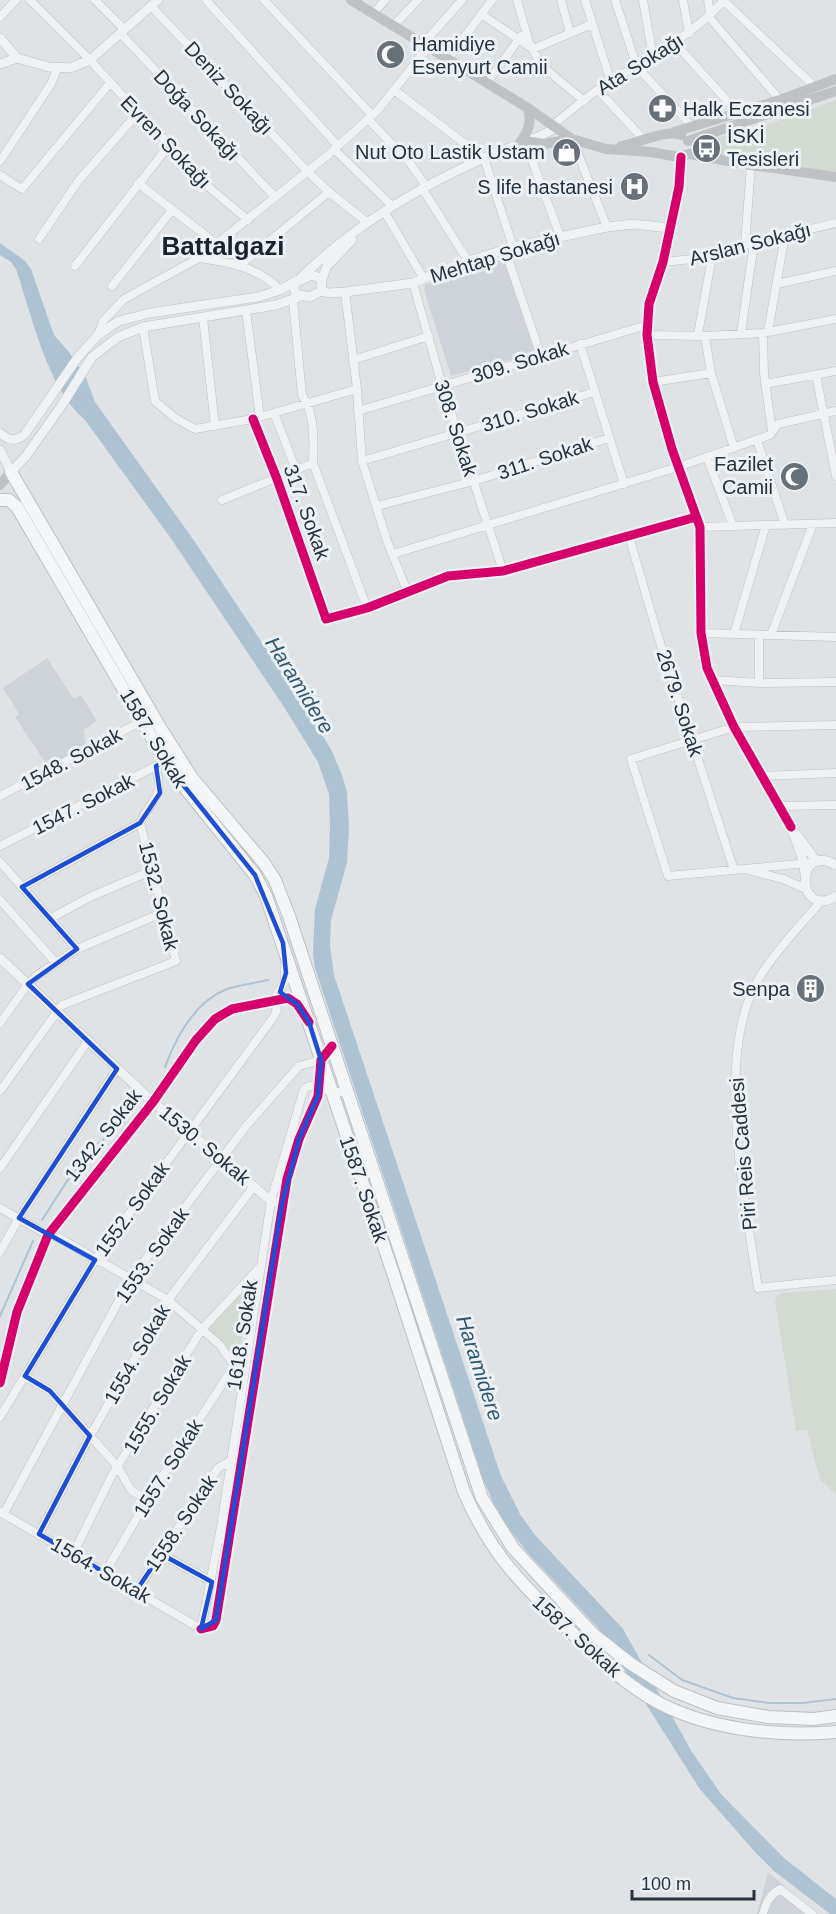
<svg xmlns="http://www.w3.org/2000/svg" width="836" height="1914" font-family="Helvetica,sans-serif">
  <rect width="100%" height="100%" fill="#e0e3e6"/>
  <path fill="#ced3d9" d="M501 260 506 263 535 353 451 376 424 290 425 285Z
    M47 658 74 699 81 695 97 721 84 730 85 744 82 749 49 768 15 717 19 714 3 688Z
    M768 1872 816 1914H757Z"/>
  <path fill="#d2dad1" d="M836 100V173L705 151V141L788 118Z
    M247 1287 238 1369 227 1350 208 1329Z
    M836 1289V1494L820 1480 807 1430 796 1431 775 1302 777 1296 783 1293Z"/>
  <path fill="#aec3d2" d="M0 243 24 260 31 269 54 335 69 352 86 378 95 402 195 542 277 665 331 749 342 775 347 792 349 828 347 863 331 920 330 946 334 975 501 1476 520 1514 535 1535 623 1629 692 1752 721 1794 784 1858 836 1899V1914H830L774 1871 754 1851 699 1788 598 1628 528 1553 508 1528 493 1502 483 1479 315 968 313 952 315 909 329 858 330 825 329 794 318 762 284 707 172 540 85 420C47 388 32 316 16 269L11 262 0 255Z"/>
  <g fill="none" stroke-linecap="round" stroke-linejoin="round">
    <path stroke="#aec3d2" stroke-width="2" d="M165 1067C176 1037 194 1002 227 989 239 985 255 983 268 980
      M42 1220 69 1178 93 1148 125 1122
      M0 1316 33 1241
      M649 1655 682 1680 733 1698 769 1703H803L836 1699"/>
    <defs>
      <path id="minor" d="M30 0 90 60 151 127 170 144 205 184 248 220
        M95 0 124 29
        M206 0 338 146
        M264 0 372 115
        M517 0 529 42 541 65 584 101
        M561 0 570 33
        M585 0 611 82
        M615 0 637 67 693 127
        M643 0 653 57
        M683 0 689 33
        M708 0 710 15
        M724 1 815 87
        M151 6 307 171 329 192 368 223
        M373 14 385 0
        M481 14 533 49 592 24
        M0 17 16 0
        M709 17 780 100
        M393 26 418 0
        M120 33 275 197
        M675 43 738 113
        M423 44 462 0
        M448 59 492 0
        M487 83 521 36
        M394 90 484 158 513 247
        M598 90 644 140
        M368 119 410 163 426 186
        M553 125C568 113 584 99 600 88 643 60 690 39 724 0
        M572 139 607 227
        M525 141 560 236
        M334 149 392 206
        M0 161 51 84 58 67
        M0 175 22 189 110 83
        M138 183 218 245
        M422 188 468 261
        M384 211 424 279
        M39 239 79 180 138 113
        M745 245 751 165
        M505 250 541 356
        M199 258C229 262 258 267 280 290
        M663 262 712 257 745 245 836 223
        M75 266 170 144
        M239 266 329 192
        M413 283 442 385 503 571
        M777 284 836 271
        M112 286 172 210
        M345 292 357 389 362 461 387 541 407 591
        M246 311 260 417
        M203 318 215 426
        M143 327 155 401 175 418 195 429 253 419 357 389
        M768 332 785 235
        M741 333 754 243
        M763 333 764 374 772 431
        M698 334 712 257
        M98 335 103 321 124 299 199 258 328 155 378 110 428 47
        M647 335 705 336 763 333 836 319
        M705 336 711 373 734 448
        M580 344 624 484
        M353 360 429 336
        M816 375 836 476
        M653 382 711 373
        M765 384 836 371
        M358 411 647 325
        M274 413 296 470
        M253 419 277 479 326 619 367 608 448 576 503 571 696 517
        M757 440 785 525
        M707 457 733 526
        M362 461 595 392
        M313 463 367 608
        M222 500 313 463C314 442 315 413 302 395L293 301
        M377 506 474 481 609 438
        M700 527 836 523
        M629 536 657 633 734 870
        M393 554 678 467 770 435 778 424 836 411
        M701 633 836 637
        M734 634 766 525
        M759 635V683
        M771 635 813 524
        M713 680 759 683 836 682
        M761 776 836 773
        M0 796 142 721
        M779 806 836 805
        M0 846 158 765
        M0 862 77 949
        M744 869 668 876 631 759 734 727 836 725
        M22 887 140 823
        M806 889 783 879 744 869 809 863
        M0 900 56 963
        M821 901C802 924 777 949 761 975 712 1050 746 1204 758 1288L836 1280
        M51 918 90 897 153 870
        M273 1000 285 981V966
        M0 1023 28 984 36 976 77 949 164 912
        M0 1091 62 1005 176 961 140 823C153 794 164 802 156 766
        M0 1168 88 1041
        M0 1208 48 1235 56 1236 168 1300 220 1345 234 1366 147 1500 105 1573
        M0 1252 19 1218 117 1069
        M25 1376 50 1391 118 1467 131 1490 147 1500
        M0 1383 17 1312 48 1235 153 1102 196 1040 215 1019 232 1009 288 998 297 1004 302 1011
        M0 1417 95 1260 273 1018 277 1010 273 1000
        M0 1512 201 1629
        M4 1513 130 1280 247 1125 299 1066 321 1060
        M39 1534 90 1436 168 1300 254 1186
        M73 1554 111 1477 202 1329 259 1268
        M161 1554 212 1582
        M136 1591 218 1468 230 1461
        M201 1629 213 1626 216 1620 287 1179 299 1139 318 1096 321 1060 332 1046
        M201 1629 221 1527 271 1201 304 1089 309 1086 320 1087 331 1092H347
        M763 1914C766 1902 770 1895 780 1889L812 1914"/>
      <path id="tertiary" d="M0 38 17 58 49 67 70 68 90 60 158 0
        M0 64 17 58
        M681 157 679 187 663 262 649 304 647 335 653 382 672 449 700 527 701 633 707 668 734 727 791 827
        M312 275 322 279 321 291 310 297 296 294 294 287 295 283Z
        M300 279C352 226 417 188 484 158 507 147 533 142 555 128
        M322 279 327 266 352 240
        M321 291 329 293 345 292 413 283 459 264 513 247 607 227 633 224 670 228
        M0 433C9 441 16 442 25 434L78 357 98 335 111 326 119 321 150 313 258 297 280 290 298 280
        M0 450 11 472 26 456 62 405 92 357 118 337 143 327 276 305 301 296
        M836 865C794 841 796 921 836 896
        M805 875 804 863 791 827 817 862
        M0 958 153 1102 271 1201 282 1204"/>
      <path id="primary" d="M11 472 161 729 192 778 264 863 275 880 289 916 482 1498 513 1548 593 1634 631 1664 674 1691 717 1708 768 1717 814 1719 836 1716
        M0 500H9L17 507 170 769 255 875 266 896 393 1273 464 1492C490 1551 517 1580 562 1623 592 1653 623 1684 661 1704 712 1730 780 1737 836 1732"/>
    </defs>
    <use href="#minor" stroke="#bec1c4" stroke-width="9"/>
    <use href="#tertiary" stroke="#bec1c4" stroke-width="10"/>
    <use href="#primary" stroke="#bcc0c4" stroke-width="14"/>
    <use href="#minor" stroke="#f0f1f2" stroke-width="8"/>
    <use href="#tertiary" stroke="#f0f1f2" stroke-width="9"/>
    <path stroke="#bec2c5" stroke-width="10" d="M351 0 528 108 572 139 606 149 651 152 679 157 689 154 751 165 836 177
      M674 132 780 100 836 79
      M525 141 544 144 572 139
      M688 141 836 91
      M519 144C528 132 532 123 528 108
      M621 146C638 143 667 129 681 135
      M0 485 11 472"/>
    <use href="#primary" stroke="#f4f5f6" stroke-width="12"/>
    <defs>
      <path id="cycleway" d="M681 157 679 187 663 262 649 304 647 335 653 382 672 449 700 527 701 633 707 668 734 727 791 827
        M253 419 277 479 326 619 367 608 448 576 503 571 696 517
        M0 1383 17 1312 48 1235 153 1102 196 1040 215 1019 232 1009 288 998 297 1004 309 1022
        M201 1629 213 1626 216 1620 287 1179 299 1139 318 1096 321 1060 332 1046"/>
    </defs>
    <use href="#cycleway" stroke="#edf2f6" stroke-width="13"/>
    <use href="#cycleway" stroke="#d6006c" stroke-width="9"/>
  </g>
  <path fill="none" stroke="#1d4ed8" stroke-width="4.5" stroke-linejoin="round" d="M165 762 255 875 283 943 286 973 280 992 297 1004 309 1022 321 1060 318 1096 299 1139 282 1204 216 1620 201 1629 212 1582 161 1554 136 1591 39 1534 90 1436 50 1391 25 1376 95 1260 19 1218 117 1069 28 984 77 949 22 887 140 823 160 793 156 766Z"/>
  <defs>
    <symbol id="mosque-disc" viewBox="-11 -11 22 22"><circle r="9.5" fill="#687079" stroke="#edf2f6"/><path d="M3.5-4.9A6 6 0 1 0 3.5 4.9A5 5 0 1 1 3.5-4.9Z" fill="#fff"/></symbol>
    <symbol id="pharmacy-disc" viewBox="-11 -11 22 22"><circle r="9.5" fill="#687079" stroke="#edf2f6"/><path d="M-2-6h4v4h4v4h-4v4h-4v-4h-4v-4h4Z" fill="#fff"/></symbol>
    <symbol id="bus-disc" viewBox="-11 -11 22 22"><circle r="9.5" fill="#687079" stroke="#edf2f6"/><path d="M-5-6H5V4H4V6H2V4H-2V6H-4V4H-5ZM-3.5-4V0h7V-4ZM-3.5 1.2v1.5H-2V1.2ZM2 1.2v1.5H3.5V1.2Z" fill="#fff"/></symbol>
    <symbol id="shop-disc" viewBox="-11 -11 22 22"><circle r="9.5" fill="#687079" stroke="#edf2f6"/><path d="M-5-2.5h2.3a2.7 3.5 0 0 1 5.4 0H5L5.5 6h-11ZM-1.5-2.5h3a1.5 2.3 0 0 0-3 0Z" fill="#fff"/></symbol>
    <symbol id="hospital-disc" viewBox="-11 -11 22 22"><circle r="9.5" fill="#687079" stroke="#edf2f6"/><path d="M-5-5h3v3.5h4V-5h3V5h-3V1.5h-4V5h-3Z" fill="#fff"/></symbol>
    <symbol id="building-disc" viewBox="-11 -11 22 22"><circle r="9.5" fill="#687079" stroke="#edf2f6"/><path d="M-4-6H4V6H1V3H-1V6H-4ZM-2.5-4.3h1.7v1.8h-1.7ZM.8-4.3h1.7v1.8H.8ZM-2.5-1h1.7V.8h-1.7ZM.8-1h1.7V.8H.8Z" fill="#fff"/></symbol>
  </defs>
  <g fill-rule="evenodd">
    <use href="#mosque-disc" x="374" y="38" width="33" height="33"/>
    <use href="#pharmacy-disc" x="646" y="92" width="33" height="33"/>
    <use href="#bus-disc" x="690" y="132" width="33" height="33"/>
    <use href="#shop-disc" x="550" y="136" width="33" height="33"/>
    <use href="#hospital-disc" x="618" y="170" width="33" height="33"/>
    <use href="#mosque-disc" x="778" y="460" width="33" height="33"/>
    <use href="#building-disc" x="794" y="972" width="33" height="33"/>
  </g>
  <g text-anchor="middle" dominant-baseline="central" stroke-width="6" stroke-linejoin="round" paint-order="stroke">
    <g font-size="20" fill="#27323f" stroke="#edf2f6" text-anchor="end">
      <text x="412" y="44" text-anchor="start">Hamidiye<tspan x="412" dy="23">Esenyurt Camii</tspan></text>
      <text x="683" y="109" text-anchor="start">Halk Eczanesi</text>
      <text x="727" y="136" text-anchor="start">İSKİ<tspan x="727" dy="23">Tesisleri</tspan></text>
      <text x="545" y="152">Nut Oto Lastik Ustam</text>
      <text x="613" y="187">S life hastanesi</text>
      <text x="773" y="464">Fazilet<tspan x="773" dy="23">Camii</tspan></text>
      <text x="790" y="989">Senpa</text>
    </g>
    <g font-size="20" fill="#27323f" stroke="#edf2f6">
      <text transform="translate(640 64) rotate(-32)">Ata Sokağı</text>
      <text transform="translate(229 88) rotate(47)">Deniz Sokağı</text>
      <text transform="translate(197 115) rotate(47)">Doğa Sokağı</text>
      <text transform="translate(166 142) rotate(46)">Evren Sokağı</text>
      <text transform="translate(750 244) rotate(-14)">Arslan Sokağı</text>
      <text transform="translate(495 257) rotate(-17)">Mehtap Sokağı</text>
      <text transform="translate(520 362) rotate(-17)">309. Sokak</text>
      <text transform="translate(530 411) rotate(-17)">310. Sokak</text>
      <text transform="translate(456 428) rotate(72)">308. Sokak</text>
      <text transform="translate(545 458) rotate(-18)">311. Sokak</text>
      <text transform="translate(307 512) rotate(70)">317. Sokak</text>
      <text transform="translate(680 703) rotate(72)">2679. Sokak</text>
      <text transform="translate(154 738) rotate(59)">1587. Sokak</text>
      <text transform="translate(71 759) rotate(-28)">1548. Sokak</text>
      <text transform="translate(83 804) rotate(-27)">1547. Sokak</text>
      <text transform="translate(159 896) rotate(76)">1532. Sokak</text>
      <text transform="translate(103 1135) rotate(-52)">1342. Sokak</text>
      <text transform="translate(205 1145) rotate(40)">1530. Sokak</text>
      <text transform="translate(743 1154) rotate(-95)">Piri Reis Caddesi</text>
      <text transform="translate(364 1189) rotate(71)">1587. Sokak</text>
      <text transform="translate(132 1209) rotate(-54)">1552. Sokak</text>
      <text transform="translate(152 1255) rotate(-55)">1553. Sokak</text>
      <text transform="translate(242 1335) rotate(-81)">1618. Sokak</text>
      <text transform="translate(137 1354) rotate(-60)">1554. Sokak</text>
      <text transform="translate(157 1404) rotate(-59)">1555. Sokak</text>
      <text transform="translate(168 1468) rotate(-58)">1557. Sokak</text>
      <text transform="translate(181 1523) rotate(-56)">1558. Sokak</text>
      <text transform="translate(101 1570) rotate(30)">1564. Sokak</text>
      <text transform="translate(577 1636) rotate(42)">1587. Sokak</text>
    </g>
    <g font-size="21" font-style="italic" fill="#305674" stroke="#edf2f6">
      <text transform="translate(300 685) rotate(58)">Haramidere</text>
      <text transform="translate(480 1368) rotate(72)">Haramidere</text>
    </g>
    <g font-size="26" font-weight="bold" fill="#192330" stroke="#edf2f6">
      <text x="223" y="246">Battalgazi</text>
    </g>
  </g>
  <path d="M632 1890v9h122v-9" fill="none" stroke="#27323f" stroke-width="3"/>
  <text x="641" y="1890" font-size="18" fill="#27323f" stroke="#edf2f6" stroke-width="4.5" paint-order="stroke">100 m</text>
</svg>
